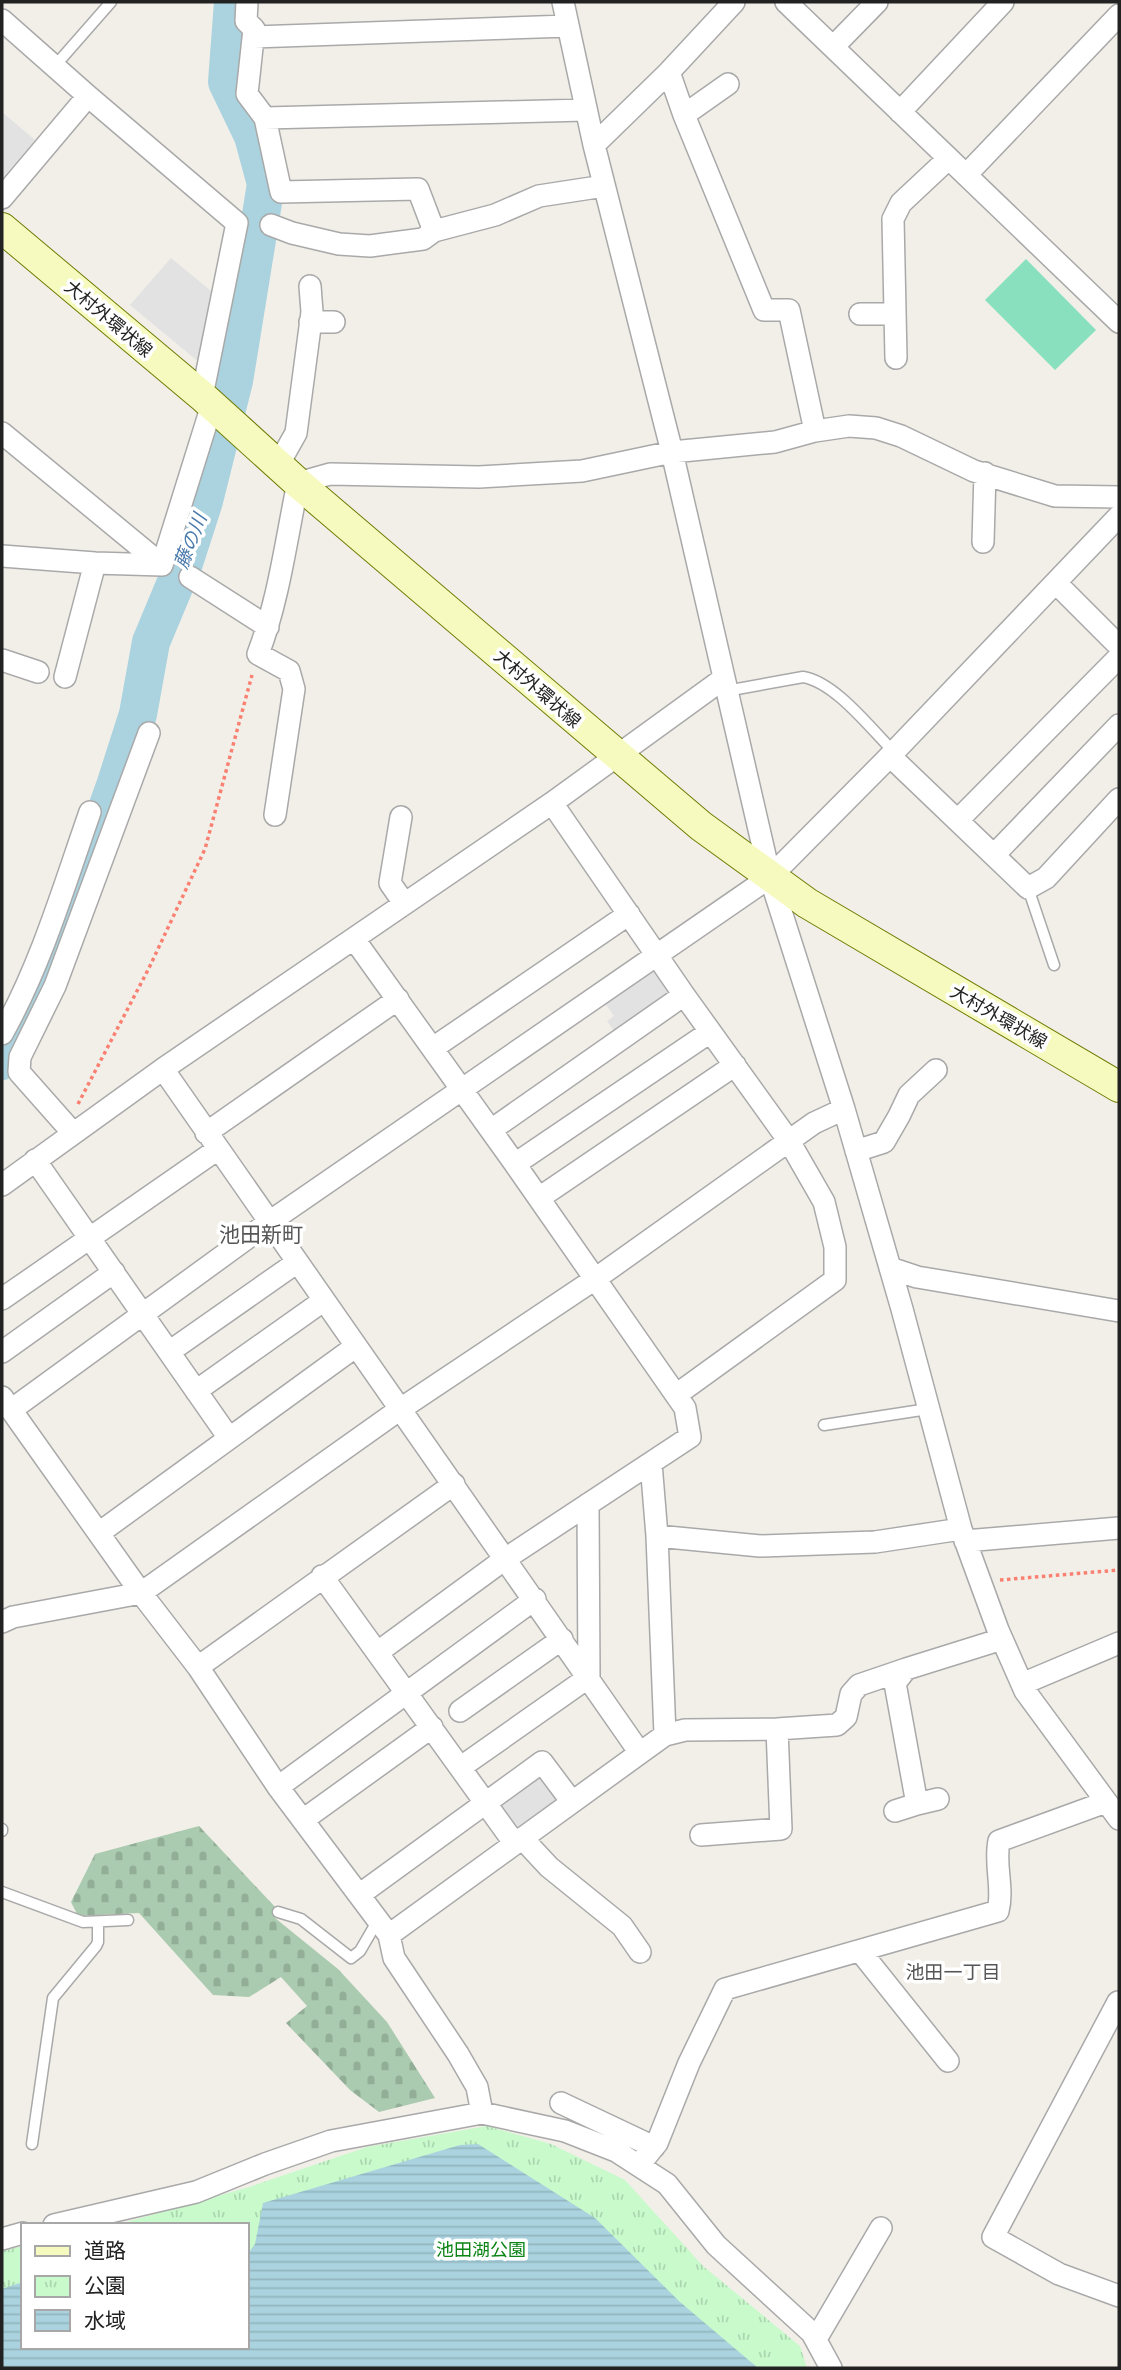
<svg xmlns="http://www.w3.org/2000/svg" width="1121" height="2370" font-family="Manrope,'Noto Sans JP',sans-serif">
  <defs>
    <pattern id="cemetery-stones" width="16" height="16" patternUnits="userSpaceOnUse" patternTransform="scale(1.75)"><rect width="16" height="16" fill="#aacbaf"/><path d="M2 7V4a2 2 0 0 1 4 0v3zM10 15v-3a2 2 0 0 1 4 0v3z" fill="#92ae96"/></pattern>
    <pattern id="park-tufts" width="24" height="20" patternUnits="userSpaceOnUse" patternTransform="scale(1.75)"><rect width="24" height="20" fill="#c8facc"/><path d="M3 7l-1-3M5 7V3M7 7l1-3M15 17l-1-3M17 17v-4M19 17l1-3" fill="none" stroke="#acd6af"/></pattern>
    <pattern id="water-rules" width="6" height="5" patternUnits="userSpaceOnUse" patternTransform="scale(1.75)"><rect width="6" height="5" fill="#aad3df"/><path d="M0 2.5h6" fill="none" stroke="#92b5bf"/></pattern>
  </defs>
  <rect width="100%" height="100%" fill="#f2efe9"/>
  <path fill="url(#cemetery-stones)" d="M199 1826 276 1908 275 1918 338 1969 387 2022 435 2098 379 2112 350 2090 286 2023 307 2006 281 1977 249 1997 213 1995 139 1913 78 1916 71 1902 95 1854Z"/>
  <path fill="url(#park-tufts)" d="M487 2126 551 2144 625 2180 703 2266 800 2346 807 2368H2V2251L23 2246V2347H247V2225H116L249 2187 367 2147Z"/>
  <path fill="#88e0be" d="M1026 259 1096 330 1055 370 985 300Z"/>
  <path fill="#e2e2e2" d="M2 112 35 140 2 179Z
    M171 258 216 295 200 363 130 305Z
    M653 967 674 995 617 1035 607 1021 614 1016 604 1002Z
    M538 1768 560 1801 517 1831 495 1804Z"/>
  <path fill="url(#water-rules)" d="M478 2144 595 2218 680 2302 758 2368H2V2289L23 2282V2347H247V2255L255 2244 263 2203 460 2145Z"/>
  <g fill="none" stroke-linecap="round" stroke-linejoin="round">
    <path stroke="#aad3df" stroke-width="38" d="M2 1061 24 1024 61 936 115 786 138 714 151 642 184 563 204 501 234 381 266 184 253 136 227 82 233 2"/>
    <defs>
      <path id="lane" d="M54 67 111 2
        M726 691 803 677C835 682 871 729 894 752
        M1028 888 1054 965
        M824 1425 928 1409
        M2 1829V1831
        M2 1892 83 1922 128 1920
        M278 1912 301 1919 351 1958 360 1951 378 1920
        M32 2144 53 1998 96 1946 98 1942V1922"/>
      <path id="street" d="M247 2 246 21 254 29 247 94 265 118 281 192 418 189 434 231
        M563 2 594 145 672 452 770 877 844 1109 902 1309 961 1529 998 1630 1025 1691 1119 1819
        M786 2 1119 322
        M2 20 88 96 237 223 202 396
        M253 37 568 26
        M833 47 877 2
        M669 72 684 115 728 84
        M900 112 1003 2
        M684 115 764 310H789L815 431
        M265 118 585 110
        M594 145 669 72 734 2
        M966 175 1119 15
        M2 198 88 96
        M271 225 292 233 339 244 370 246 423 239 434 231 495 215 539 196 604 186
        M860 314H895
        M310 322H334
        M896 358 893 219 901 203 948 159
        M2 433 162 565
        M278 465 296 433 312 312 310 286
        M983 542 985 473
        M2 556 95 563 162 565
        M162 565 212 405
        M190 577 268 627
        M1056 583 1119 646
        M2 660 38 672
        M65 677 95 563
        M890 756 1028 888 1046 878 1119 799
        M552 803 684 995 789 1141 824 1202 835 1247V1280L676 1395
        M275 815 294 689 289 671 258 654C279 599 286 540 298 483L330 474 479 477 582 471 672 452 775 442 815 431 849 426 876 428 901 436 974 471 1055 496 1119 497
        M401 817 390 883 404 903
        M958 820 1119 657
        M994 855 1119 725
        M354 939 515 1164 685 1408 690 1437 505 1559 378 1652
        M2 1034C41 965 64 886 90 812
        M433 1048 629 914
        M491 1130 684 995
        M73 1133 19 1072 20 1057 55 986 149 733
        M206 1133 398 999
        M856 1151 884 1142 899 1116 909 1095 936 1070
        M35 1160 229 1438
        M515 1164 710 1032
        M2 1185 163 1069 552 803 723 679
        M539 1198 735 1065
        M890 1268 917 1277 1119 1311
        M2 1299 218 1149
        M2 1352 114 1272
        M169 1352 296 1263
        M196 1391 323 1301
        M2 1397 141 1593 198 1667 278 1787 389 1935 640 1753 163 1069
        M11 1410 268 1223 770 877 890 756 1119 516
        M99 1533 355 1347
        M657 1536 760 1546 875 1542 961 1529
        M965 1541 1119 1528
        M322 1576 515 1844
        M2 1622 13 1617 141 1593 399 1410 595 1279 814 1123 844 1109
        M198 1667 454 1484
        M1022 1684 1119 1643
        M460 1711 562 1639
        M665 1735 685 1730 777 1729 837 1725 846 1717 851 1694 859 1685 906 1669
        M640 1753 665 1735 657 1536 651 1463
        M461 1767 589 1677 588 1504
        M278 1787 535 1599
        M917 1804 938 1799
        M895 1811 917 1804 895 1683 906 1669 1002 1639
        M303 1820 432 1727
        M701 1835 781 1829 777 1729
        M522 1838 549 1867 622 1926 640 1952
        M359 1895 542 1762 572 1802
        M389 1935 394 1958 458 2054 477 2087 482 2113
        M860 1951 948 2061
        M1118 2002 993 2237 1059 2274 1119 2296
        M561 2103 654 2147
        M639 2165 657 2143 689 2063 725 1989 998 1911C1004 1888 994 1865 999 1841L1106 1802
        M54 2225 196 2192 265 2164 331 2141 482 2113 565 2131 616 2151 667 2184 716 2245 812 2333 831 2368
        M2 2239 23 2233
        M816 2339 881 2228"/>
      <path id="secondary" d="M2 228 202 396 298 483 701 826 807 903 1119 1087"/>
    </defs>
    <use href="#lane" stroke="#a9a9a9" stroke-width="13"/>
    <use href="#street" stroke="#a9a9a9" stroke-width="24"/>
    <use href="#secondary" stroke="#707d05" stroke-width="32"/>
    <path stroke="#fa8072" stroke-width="3.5" stroke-dasharray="3.5 3.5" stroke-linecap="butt" d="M78 1104 149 968 205 849 252 675
      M1000 1580 1119 1570"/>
    <use href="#lane" stroke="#fff" stroke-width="10"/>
    <use href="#street" stroke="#fff" stroke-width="21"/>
    <use href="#secondary" stroke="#f7fabf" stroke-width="30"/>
  </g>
  <g text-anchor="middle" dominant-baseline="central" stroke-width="7" stroke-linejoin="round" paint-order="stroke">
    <g font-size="18" fill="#222" stroke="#fff">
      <text transform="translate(109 318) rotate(40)">大村外環状線</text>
      <text transform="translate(538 688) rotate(41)">大村外環状線</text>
      <text transform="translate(999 1016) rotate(30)">大村外環状線</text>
    </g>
    <g font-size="18" fill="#0c8416" stroke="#fff">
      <text x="481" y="2249">池田湖公園</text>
    </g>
    <g font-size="19" font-style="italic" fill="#4a7aab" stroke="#fff">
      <text transform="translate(190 541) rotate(-69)">藤の川</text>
    </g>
    <g font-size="19" fill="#555" stroke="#fff">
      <text x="953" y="1972">池田一丁目</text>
    </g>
    <g font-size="21" fill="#555" stroke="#fff">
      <text x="261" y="1234">池田新町</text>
    </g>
  </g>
  <rect width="1121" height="2370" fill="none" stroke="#222222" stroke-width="7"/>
  <rect x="21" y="2223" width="228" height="126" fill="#ffffff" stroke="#a7a7a7" stroke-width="2"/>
  <rect x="35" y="2246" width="35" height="10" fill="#f7fabf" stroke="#a7a7a7" stroke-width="2"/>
  <text x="84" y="2258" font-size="21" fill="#222222">道路</text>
  <rect x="35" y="2276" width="35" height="21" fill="url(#park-tufts)" stroke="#a7a7a7" stroke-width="2"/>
  <text x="84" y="2293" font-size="21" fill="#222222">公園</text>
  <rect x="35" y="2310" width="35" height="21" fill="url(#water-rules)" stroke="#a7a7a7" stroke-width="2"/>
  <text x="84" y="2328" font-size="21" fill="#222222">水域</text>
</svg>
